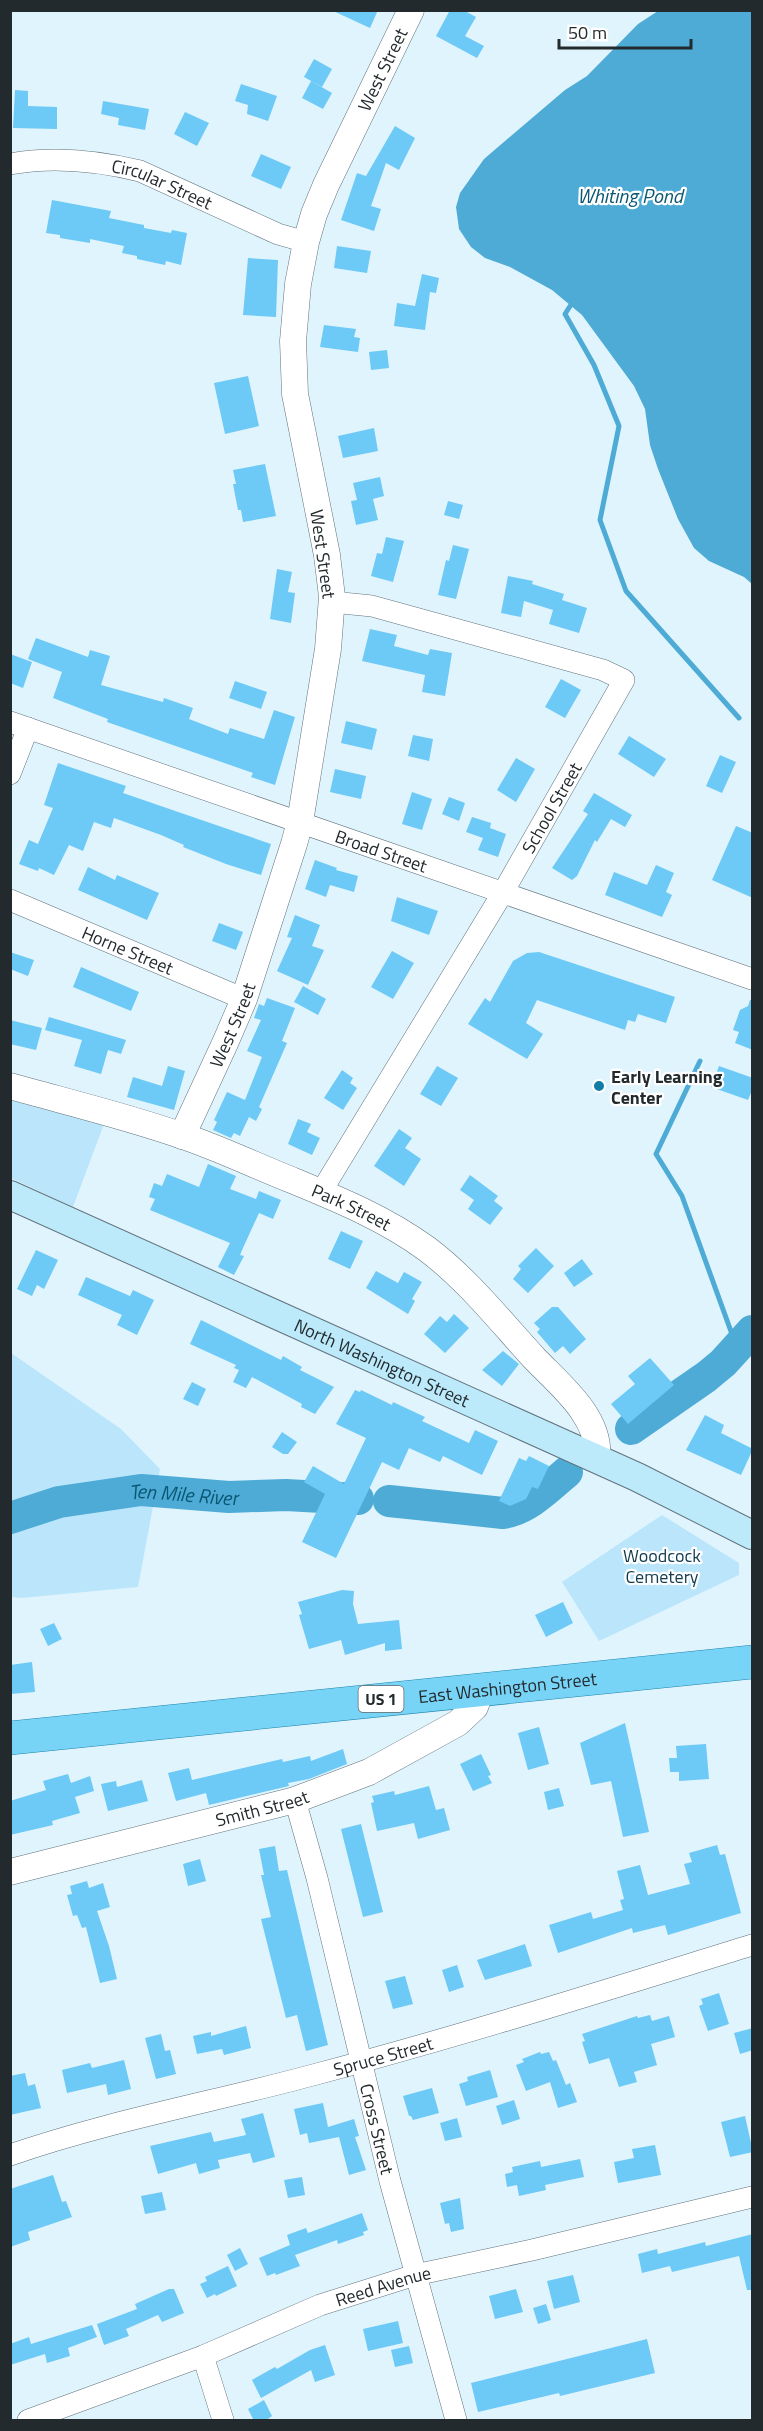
<svg xmlns="http://www.w3.org/2000/svg" width="763" height="2431" font-family="'Titillium Web',sans-serif">
  <rect width="100%" height="100%" fill="#e0f4fe"/>
  <path fill="#bbe5fb" d="M10 1098 104 1124 73 1207 11 1178Z
    M11 1353 121 1429 160 1469 138 1587 21 1598 11 1597Z
    M662 1515 739 1563V1575L599 1641 562 1582Z"/>
  <path fill="#4dabd6" d="M658 11H752V584L744 577 709 561 694 548 678 519 658 469 650 445 645 409 634 386 582 315 552 290 510 267 485 258 471 247 459 229 456 207 460 193 484 159 565 90 587 76 638 24Z"/>
  <g fill="none" stroke-linecap="round" stroke-linejoin="round">
    <path stroke="#4dabd6" stroke-width="5" d="M574 300 565 314 594 365 619 426 600 520 626 591 739 718
      M700 1061 656 1154 682 1196 737 1348"/>
    <g stroke="#4dabd6" stroke-width="32">
      <path d="M631 1429 706 1377 723 1363 752 1331"/>
      <path d="M389 1501 503 1513C528 1509 548 1488 567 1472"/>
      <path id="s1" d="M10 1518 59 1502 141 1490 229 1497 286 1495 358 1499"/>
    </g>
  </g>
  <path fill="#6dc9f5" d="M331 10H378L370 28Z
    M450 10H463L476 17 465 36 484 46 477 58 436 36Z
    M314 59 332 69 322 87 304 77Z
    M311 81 332 93 323 109 302 98Z
    M241 84 277 96 268 121 247 114 248 105 235 101Z
    M15 90 28 91V106L57 107V129L13 128Z
    M103 101 149 109 145 130 118 125 119 118 101 114Z
    M185 112 209 123 197 146 174 134Z
    M395 126 415 138 399 170 386 163 371 206 381 209 374 231 341 220 357 173 366 176Z
    M261 154 291 167 281 189 251 176Z
    M52 200 111 211 109 218 144 225V228L171 233 172 230 187 233 181 265 166 261 165 265 137 259V256L122 253 124 246 90 239V243L60 238V235L46 233Z
    M337 246 371 251 367 273 334 268Z
    M248 258 278 260 276 317 243 315Z
    M422 274 439 278 436 293 430 292 425 330 394 326 397 303 415 306Z
    M324 325 356 329 354 337 360 338 358 352 320 347Z
    M387 350 389 368 371 370 369 352Z
    M248 376 259 426 225 434 214 383Z
    M374 428 378 451 343 458 338 436Z
    M265 464 276 516 243 522 241 510H238L233 484H236L233 470Z
    M380 477 384 496 373 499 378 520 356 525 351 501 357 500 353 483Z
    M448 501 463 505 459 519 444 515Z
    M386 537 404 541 393 582 371 576 377 553 382 554Z
    M453 545 469 549 456 599 438 595 446 560 449 561Z
    M277 569 292 572 288 592 295 593 291 623 270 619Z
    M508 576 533 581 532 584 564 594 562 600 587 608 579 633 549 624 553 610 524 601 521 617 501 613Z
    M370 629 397 635 394 646 428 655 430 649 452 653 445 696 422 692 425 675 362 661Z
    M36 638 88 657 90 650 110 656 101 685 163 702 164 698 193 708 189 719 228 734 230 728 264 739 274 710 295 717 275 785 251 777 253 773 107 722 108 719 53 698 62 672 28 659Z
    M10 654 32 662 23 688 10 683Z
    M561 679 581 690 565 718 545 707Z
    M235 681 267 692 261 709 229 698Z
    M346 721 377 729 372 750 341 743Z
    M413 735 433 739 429 761 408 756Z
    M629 736 666 759 654 777 618 754Z
    M720 755 736 762 722 793 706 786Z
    M516 758 535 769 516 802 497 790Z
    M58 763 126 786 123 793 271 844 261 875 226 864 183 847 184 845 161 835 114 818 111 828 94 822 83 851 69 845 54 875 39 868 38 871 19 864 29 840 38 844 53 808 44 805Z
    M335 769 366 776 361 799 330 792Z
    M412 792 432 799 422 830 402 824Z
    M594 793 632 815 625 827 611 819 597 842 595 840 577 876 572 880 552 868 588 814 583 811Z
    M449 797 465 803 459 821 442 814Z
    M472 817 491 823 490 828 506 834 498 857 478 850 483 838 466 832Z
    M736 826 753 833V898L712 880Z
    M315 860 337 868 336 870 358 876 354 892 330 885 326 897 305 889Z
    M656 865 674 873 666 892 672 895 662 917 605 895 614 872 647 885Z
    M88 867 115 880 117 875 159 893 147 920 78 890Z
    M397 897 438 911 429 935 391 921Z
    M295 915 320 925 312 946 324 950 308 985 277 971 292 938 287 937Z
    M219 923 243 932 236 950 212 941Z
    M392 951 414 963 393 999 371 987Z
    M10 952 34 960 28 976 10 969Z
    M539 952 675 997 666 1023 638 1014 635 1022 628 1020 625 1030 537 1000 526 1023 543 1034 527 1059 468 1024 485 998 490 1002 513 961 527 953Z
    M81 967 139 992 131 1011 73 987Z
    M303 986 326 999 318 1015 294 1002Z
    M267 998 295 1008 282 1041 287 1043 259 1107 262 1109 256 1121 249 1117 240 1136 234 1133 231 1138 213 1130 217 1122 214 1120 227 1092 245 1100 262 1057 247 1051 261 1020 254 1018 259 1004 264 1006Z
    M750 1000H753V1050L735 1043 739 1032 733 1030 740 1010 748 1006Z
    M49 1017 126 1040 121 1054 108 1050 101 1074 74 1066 82 1040 45 1030Z
    M10 1020 42 1028 36 1050 10 1044Z
    M168 1066 185 1071 174 1110 127 1097 133 1077 162 1086Z
    M437 1066 458 1078 441 1106 420 1094Z
    M719 1066 753 1078V1088L748 1100 711 1087Z
    M342 1070 353 1078 350 1083 357 1088 343 1110 324 1098Z
    M298 1119 311 1124 307 1132 320 1138 312 1155 288 1144Z
    M399 1129 412 1138 405 1148 421 1159 404 1186 374 1166Z
    M208 1164 236 1176 230 1189 256 1199 259 1191 281 1200 273 1219 259 1213 243 1248 240 1255 244 1256 234 1275 218 1267 230 1243 150 1210 155 1199 149 1197 154 1183 162 1186 167 1174 199 1187Z
    M470 1175 498 1196 494 1201 503 1208 490 1225 468 1209 474 1200 460 1190Z
    M341 1231 363 1241 350 1269 328 1259Z
    M536 1248 554 1266 528 1293 513 1279 521 1269 518 1266Z
    M36 1250 58 1260 44 1289 37 1285 32 1296 17 1289Z
    M582 1259 593 1274 574 1287 564 1273Z
    M376 1271 398 1283 404 1272 422 1282 412 1299 415 1301 408 1314 366 1288Z
    M86 1277 130 1296 133 1290 154 1300 137 1335 117 1325 122 1315 78 1295Z
    M552 1307H558L586 1339 570 1354 563 1346 555 1353 537 1332 540 1329 534 1323Z
    M454 1314 469 1328 445 1353 424 1334 440 1316 447 1322Z
    M201 1320 281 1360 283 1356 302 1367 300 1370 334 1387 315 1414 301 1407 302 1404 252 1377 246 1388 233 1382 239 1370 234 1368 236 1365 190 1344Z
    M503 1351 519 1364 502 1386 482 1370Z
    M650 1358 674 1385 628 1424 611 1404 635 1384 628 1376Z
    M192 1382 206 1389 198 1406 183 1399Z
    M355 1390 360 1392 361 1390 392 1405 393 1402 425 1417 422 1421 469 1443 475 1430 498 1441 482 1475 443 1456 440 1462 409 1448 399 1470 382 1462 336 1558 302 1542 325 1494 304 1482 313 1466 344 1484 366 1438 336 1424Z
    M705 1415 724 1425 721 1433 753 1449 741 1475 686 1450Z
    M282 1432 297 1442 288 1454H283L272 1447Z
    M529 1456 549 1466 538 1489 532 1487 526 1499 510 1506 499 1501 519 1458 526 1461Z
    M342 1590 354 1591 353 1604 358 1624 399 1620 402 1649 385 1651V1643L345 1655 341 1640 309 1649 299 1615 302 1614 298 1602Z
    M563 1602 573 1623 546 1637 535 1615Z
    M54 1623 62 1639 48 1646 40 1629Z
    M32 1662 35 1692 10 1694V1665Z
    M625 1723 649 1832 623 1837 611 1781 591 1785 580 1743Z
    M539 1727 549 1764 528 1770 518 1733Z
    M706 1744 709 1779 679 1781V1772H670L669 1758H677L676 1746Z
    M343 1749 347 1764 309 1779 288 1783 289 1786 209 1805 206 1793 176 1801 168 1773 189 1768 192 1780 282 1759 283 1762 310 1756 311 1761Z
    M481 1754 491 1775 488 1776 492 1783 473 1791 460 1764Z
    M68 1774 71 1783 90 1776 94 1791 75 1797 80 1813 52 1821 53 1825 10 1835V1801L46 1790 43 1781Z
    M142 1780 148 1801 108 1811 101 1784 116 1781 117 1787Z
    M429 1786 436 1810 444 1808 450 1830 418 1839 414 1823 377 1831 371 1803 374 1802 372 1796 394 1791 395 1795Z
    M559 1788 564 1806 548 1810 544 1792Z
    M361 1824 383 1912 363 1917 341 1829Z
    M717 1845 720 1855 725 1854 741 1913 668 1935 665 1925 633 1933 632 1928 558 1953 549 1925 591 1912 593 1919 623 1910 620 1900 624 1899 617 1871 640 1865 648 1895 690 1884 684 1864 692 1862 689 1853Z
    M275 1846 279 1871 287 1870 328 2045 306 2051 297 2015 286 2018 261 1919 271 1917 261 1875H264L259 1849Z
    M200 1859 206 1881 188 1886 183 1864Z
    M87 1881 89 1888 103 1883 110 1907 97 1911 109 1946 117 1979 100 1983 86 1927 82 1928 77 1915 73 1916 67 1895 72 1894 70 1886Z
    M525 1944 532 1966 485 1980 477 1960Z
    M457 1965 464 1987 449 1992 442 1970Z
    M405 1976 413 2004 393 2009 385 1981Z
    M719 1993 729 2024 708 2031 699 2006 703 2004 701 1999Z
    M650 2015 652 2021 669 2016 675 2037 651 2044 657 2065 634 2072 637 2082 619 2087 609 2058 589 2064 582 2042 585 2041 582 2034 637 2016 638 2018Z
    M246 2026 251 2048 224 2055 222 2049 197 2054 193 2036 211 2032V2036Z
    M753 2028V2050L740 2054 734 2033Z
    M161 2034 165 2051 170 2050 176 2074 156 2079 145 2038Z
    M540 2052 541 2054 549 2052 553 2061 556 2060 566 2085 570 2083 577 2102 558 2108 550 2082 526 2091 516 2065 524 2062 522 2059Z
    M124 2060 131 2089 108 2095 106 2084 67 2093 62 2070 90 2063 92 2068Z
    M490 2070 498 2097 466 2106 459 2084 468 2081 467 2077Z
    M25 2073 28 2086 35 2084 41 2108 10 2115V2076Z
    M432 2088 439 2113 413 2120 411 2116H409L403 2096Z
    M514 2100 520 2119 502 2125 496 2106Z
    M323 2103 328 2127 354 2119 359 2136 355 2137 366 2170 349 2175 339 2137 309 2143 307 2133 300 2135 294 2109Z
    M263 2113 275 2157 253 2163 250 2153 218 2160 220 2168 199 2174 196 2163 158 2174 150 2146 211 2132 214 2142 246 2135 241 2119Z
    M745 2116 753 2152 730 2157 721 2122Z
    M457 2118 462 2137 445 2141 440 2123Z
    M655 2145 661 2175 618 2183 614 2162 634 2158 632 2149Z
    M580 2159 584 2177 545 2185 546 2190 519 2196 517 2185 507 2187 505 2174 513 2172 512 2167 540 2161 541 2167Z
    M53 2175 62 2202 66 2201 72 2217 28 2232 30 2240 10 2247V2189Z
    M302 2177 305 2195 288 2198 284 2180Z
    M162 2192 166 2210 145 2214 141 2196Z
    M460 2198 464 2229 451 2232 449 2223 445 2224 440 2203Z
    M362 2213 368 2230 363 2232 364 2235 338 2244 337 2240 295 2255 300 2266 276 2275 275 2273 267 2276 259 2258 290 2245 287 2235 306 2228 308 2233Z
    M753 2234V2290H747L739 2256 672 2272 670 2266 642 2273 638 2254 657 2249 658 2254 705 2242 706 2246Z
    M240 2248 248 2264 235 2271 227 2255Z
    M228 2266 237 2286 216 2296 215 2294 207 2298 200 2284 207 2281 205 2277Z
    M573 2275 580 2302 554 2309 547 2281Z
    M169 2289H174L184 2313 162 2322 158 2315 126 2329 129 2336 104 2345 97 2324 137 2309 135 2304Z
    M516 2289 523 2312 495 2319 489 2296Z
    M546 2304 551 2320 538 2324 533 2308Z
    M398 2321 403 2343 368 2351 363 2329Z
    M92 2325 97 2337 68 2348 70 2356 47 2363 45 2354 10 2365V2344L29 2337 31 2344Z
    M647 2339 655 2373 560 2396 559 2393 478 2412 471 2383Z
    M325 2345 335 2375 315 2382 311 2370 261 2398 252 2380 275 2367 277 2369 310 2350Z
    M409 2346 413 2363 395 2367 391 2350Z
    M264 2400 272 2416 265 2421H254L248 2409Z"/>
  <g fill="none" stroke-linecap="round" stroke-linejoin="round">
    <defs>
      <g id="minor">
        <path id="s2" d="M10 164C53 156 99 161 140 171L278 234 306 242"/>
        <path id="s3" d="M10 722 752 979"/>
        <path d="M10 774 28 728"/>
        <path id="s4" d="M10 900 244 999"/>
        <path id="s5" d="M321 1192 502 894 624 680 603 670 372 606 332 602"/>
        <path id="s6" d="M295 1800 317 1878 390 2181 456 2420"/>
        <path id="s7" d="M10 2155C108 2121 213 2102 313 2075 461 2036 606 1990 752 1945"/>
        <path d="M203 2356 223 2420"/>
        <path id="s8" d="M28 2420 203 2356 320 2305 415 2275 532 2250 752 2197"/>
      </g>
      <g id="tertiary">
        <path id="s9" d="M10 1086C67 1102 125 1116 180 1135 219 1148 256 1166 294 1181 340 1200 386 1219 427 1249 468 1280 500 1321 535 1359 560 1385 602 1418 597 1459"/>
        <path id="s10" d="M182 1136 226 1041 244 999 294 844 300 822 328 649 332 597 327 555 295 394 293 341 298 284 306 242 314 214 326 185 411 10"/>
        <path id="s11" d="M10 1872 295 1800 369 1772 458 1723 475 1707 482 1688"/>
      </g>
      <g id="secondary">
        <path id="s12" d="M10 1195 637 1477 752 1535"/>
      </g>
      <g id="primary">
        <path id="s13" d="M10 1738 752 1662"/>
      </g>
    </defs>
    <use href="#minor" stroke="#62737c" stroke-width="22"/>
    <use href="#tertiary" stroke="#62737c" stroke-width="27"/>
    <use href="#secondary" stroke="#62737c" stroke-width="30"/>
    <use href="#primary" stroke="#2086ad" stroke-width="34"/>
    <use href="#minor" stroke="#fff" stroke-width="21"/>
    <use href="#tertiary" stroke="#fff" stroke-width="26"/>
    <use href="#secondary" stroke="#bceafb" stroke-width="28"/>
    <use href="#primary" stroke="#78d4f7" stroke-width="33"/>
  </g>
  <circle fill="#0f7da6" stroke="#fff" stroke-width="2" cx="599" cy="1086" r="6"/>
  <g text-anchor="middle" dominant-baseline="central" stroke-width="4.5" stroke-linejoin="round" paint-order="stroke">
    <rect fill="#fff" stroke="#656a6c" stroke-width="1.5" x="358.5" y="1686" width="45" height="26" rx="4.5"/>
    <g font-size="16" font-weight="bold" fill="#232a2d">
      <text x="381" y="1699">US 1</text>
    </g>
    <g font-size="18" fill="#232a2d" stroke="#fff">
      <text stroke="none"><textPath href="#s10" startOffset="1112">West Street</textPath></text>
      <text stroke="none"><textPath href="#s2" startOffset="156">Circular Street</textPath></text>
      <text transform="translate(323 554) rotate(82)">West Street</text>
      <text stroke="none"><textPath href="#s5" startOffset="448">School Street</textPath></text>
      <text stroke="none"><textPath href="#s3" startOffset="393">Broad Street</textPath></text>
      <text stroke="none"><textPath href="#s4" startOffset="128">Horne Street</textPath></text>
      <text stroke="none"><textPath href="#s10" startOffset="122">West Street</textPath></text>
      <text stroke="none"><textPath href="#s9" startOffset="363">Park Street</textPath></text>
      <text stroke="none"><textPath href="#s12" startOffset="408">North Washington Street</textPath></text>
      <text stroke="none"><textPath href="#s13" startOffset="500">East Washington Street</textPath></text>
      <text stroke="none"><textPath href="#s11" startOffset="260">Smith Street</textPath></text>
      <text stroke="none"><textPath href="#s7" startOffset="386">Spruce Street</textPath></text>
      <text stroke="none"><textPath href="#s6" startOffset="339">Cross Street</textPath></text>
      <text stroke="none"><textPath href="#s8" startOffset="380">Reed Avenue</textPath></text>
    </g>
    <g font-size="18" font-weight="bold" fill="#232a2d" stroke="#fff" text-anchor="start">
      <text x="611" y="1076">Early Learning<tspan x="611" dy="21">Center</tspan></text>
    </g>
    <g font-size="18" fill="#123b4e" stroke="#fff">
      <text x="662" y="1555">Woodcock<tspan x="662" dy="21">Cemetery</tspan></text>
    </g>
    <g font-size="20" font-style="italic" fill="#0a5774" stroke="#fff">
      <text x="630" y="195">Whiting Pond</text>
      <text stroke="none"><textPath href="#s1" startOffset="177">Ten Mile River</textPath></text>
    </g>
  </g>
  <rect width="763" height="2431" fill="none" stroke="#232a2d" stroke-width="24"/>
  <path d="M559 39v9h132v-9" fill="none" stroke="#232a2d" stroke-width="3"/>
  <text x="568" y="39" font-size="18" fill="#232a2d" stroke="#ffffff" stroke-width="4.5" paint-order="stroke">50 m</text>
</svg>
